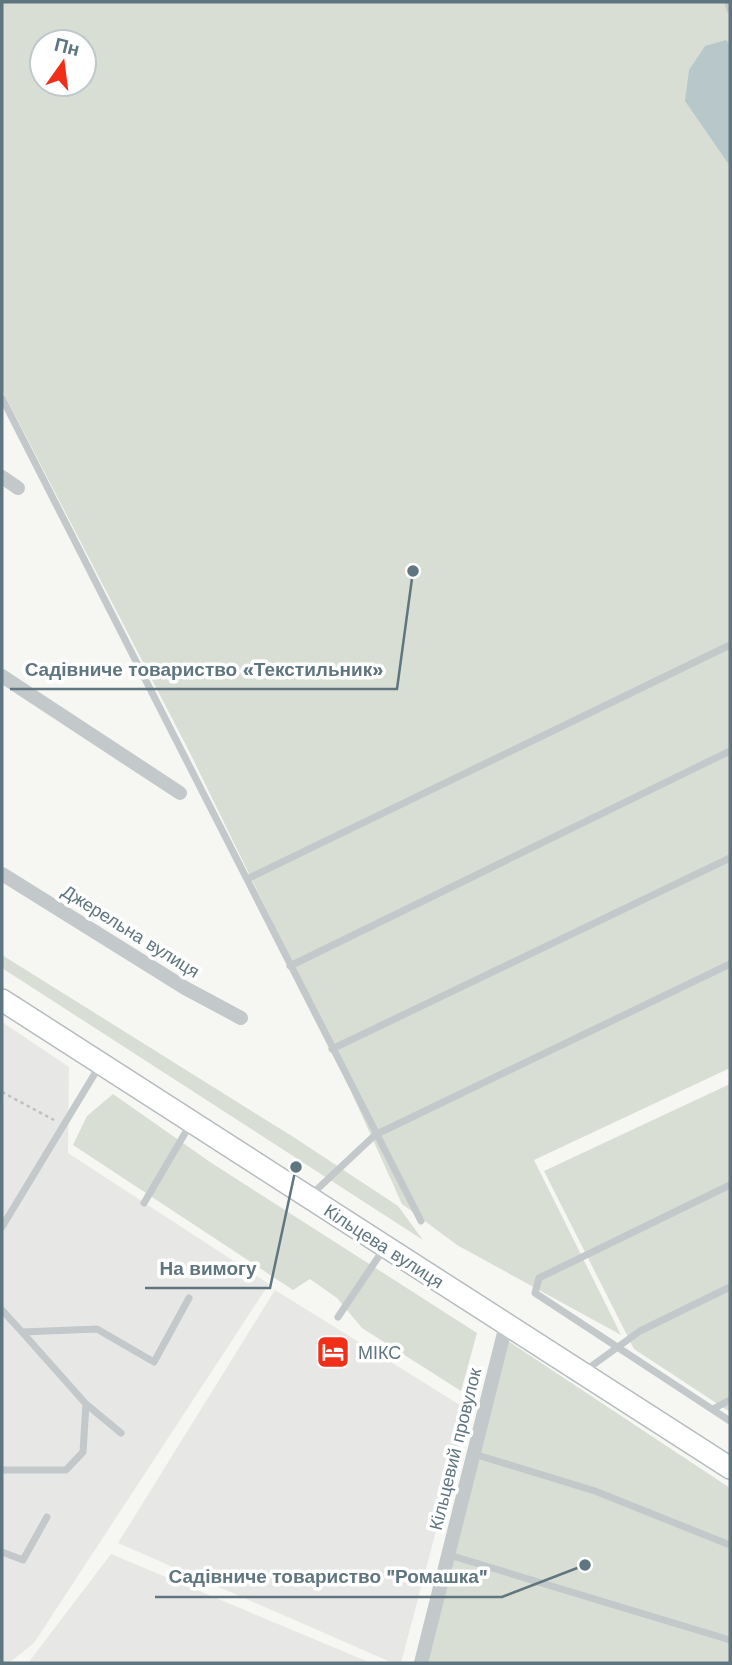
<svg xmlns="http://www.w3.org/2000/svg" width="732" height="1665" font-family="'Work Sans',sans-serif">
  <rect width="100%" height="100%" fill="#f6f6f2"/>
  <path fill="#e7e7e6" d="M2 1022 69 1067 68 1153 269 1284 34 1643 9 1663H2Z
    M275 1290 468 1410 401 1663H393L118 1543Z
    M111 1554 371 1663H28Z"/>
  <path fill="#d8ded3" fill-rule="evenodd" d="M2 2H730V1068L534 1160 621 1335 457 1245 402 1204 296 970 190 753 2 390ZM42 42H84V84H42Z
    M2 955 295 1138 398 1206 423 1240 2 968Z
    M730 1084V1412L634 1349 544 1171Z
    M113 1094 210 1162 477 1333 461 1391 362 1328 337 1298 310 1279 293 1290 73 1145 87 1116Z
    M499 1335 730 1488V1663H414Z"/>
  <path fill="#b8c8ca" d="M726 40 730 44V166L685 101 689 70 705 46Z"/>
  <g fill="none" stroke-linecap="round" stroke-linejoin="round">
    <defs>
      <path id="secondary" d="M2 1000 730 1468"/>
    </defs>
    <use href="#secondary" stroke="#b5bcbf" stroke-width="24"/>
    <path stroke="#bfc1c3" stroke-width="2.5" stroke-dasharray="3.5 3.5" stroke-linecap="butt" d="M2 1092 54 1120"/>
    <path stroke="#c3c8cb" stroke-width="7" d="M728 2 730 10
      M2 398 421 1221
      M247 879 730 645
      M290 966 730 751
      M332 1049 730 858
      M730 1185 539 1278 535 1293 730 1421
      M311 1195 375 1135 730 964
      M144 1203 191 1123
      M2 1227 100 1065
      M2 1310 22 1332 97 1329 154 1362 189 1298
      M338 1317 383 1250
      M22 1332 86 1404 121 1433
      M586 1370 640 1331 730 1287
      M713 1409 730 1400
      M474 1454 595 1491 730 1545
      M2 1470H66L83 1452 86 1404
      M2 1552 23 1560 47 1517
      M449 1555 730 1640"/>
    <path stroke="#c3c8cb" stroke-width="14" d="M2 477 18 488
      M2 676 180 793
      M2 874 185 988 241 1018
      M421 1663 506 1325"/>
    <use href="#secondary" stroke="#fff" stroke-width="21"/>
  </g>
  <defs>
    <symbol id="hotel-square" viewBox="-11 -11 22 22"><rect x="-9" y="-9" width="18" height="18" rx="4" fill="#f12f18" stroke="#fff"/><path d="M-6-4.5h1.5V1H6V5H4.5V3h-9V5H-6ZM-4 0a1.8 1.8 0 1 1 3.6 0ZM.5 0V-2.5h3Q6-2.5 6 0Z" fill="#fff"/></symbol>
  </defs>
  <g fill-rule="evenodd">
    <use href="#hotel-square" x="314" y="1333" width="38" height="38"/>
  </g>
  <g text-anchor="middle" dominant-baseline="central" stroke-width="7" stroke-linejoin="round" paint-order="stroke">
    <g font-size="18" fill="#5f7680" stroke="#fff">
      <text transform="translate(131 931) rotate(32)">Джерельна вулиця</text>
      <text transform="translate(384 1246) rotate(33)">Кільцева вулиця</text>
      <text transform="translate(455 1449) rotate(-76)">Кільцевий провулок</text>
    </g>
    <g font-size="18" fill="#5f7680" stroke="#fff" text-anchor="start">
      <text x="358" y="1352">МІКС</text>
    </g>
  </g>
  <path fill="none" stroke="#5f7680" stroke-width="2.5" d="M413 571L397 689H10M296 1167L270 1288H145M585 1565L502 1597H155"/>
  <g fill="#5f7680" stroke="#fff" stroke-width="2.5">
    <circle cx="413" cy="571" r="7"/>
    <circle cx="296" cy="1167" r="7"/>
    <circle cx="585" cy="1565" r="7"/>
  </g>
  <g font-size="19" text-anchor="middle" font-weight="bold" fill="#5f7680" stroke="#fff" stroke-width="7" stroke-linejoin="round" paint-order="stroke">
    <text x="204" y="676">Садівниче товариство «Текстильник»</text>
    <text x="208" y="1275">На вимогу</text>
    <text x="328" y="1583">Садівниче товариство "Ромашка"</text>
  </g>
  <rect width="732" height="1665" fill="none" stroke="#5f7680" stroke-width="7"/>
  <g transform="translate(63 63) rotate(14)"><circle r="33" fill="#ffffff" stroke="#bfc8cc" stroke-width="2"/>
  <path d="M0-5L12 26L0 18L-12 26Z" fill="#f12f18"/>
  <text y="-10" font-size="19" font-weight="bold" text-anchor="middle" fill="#5f7680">Пн</text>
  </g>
</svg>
